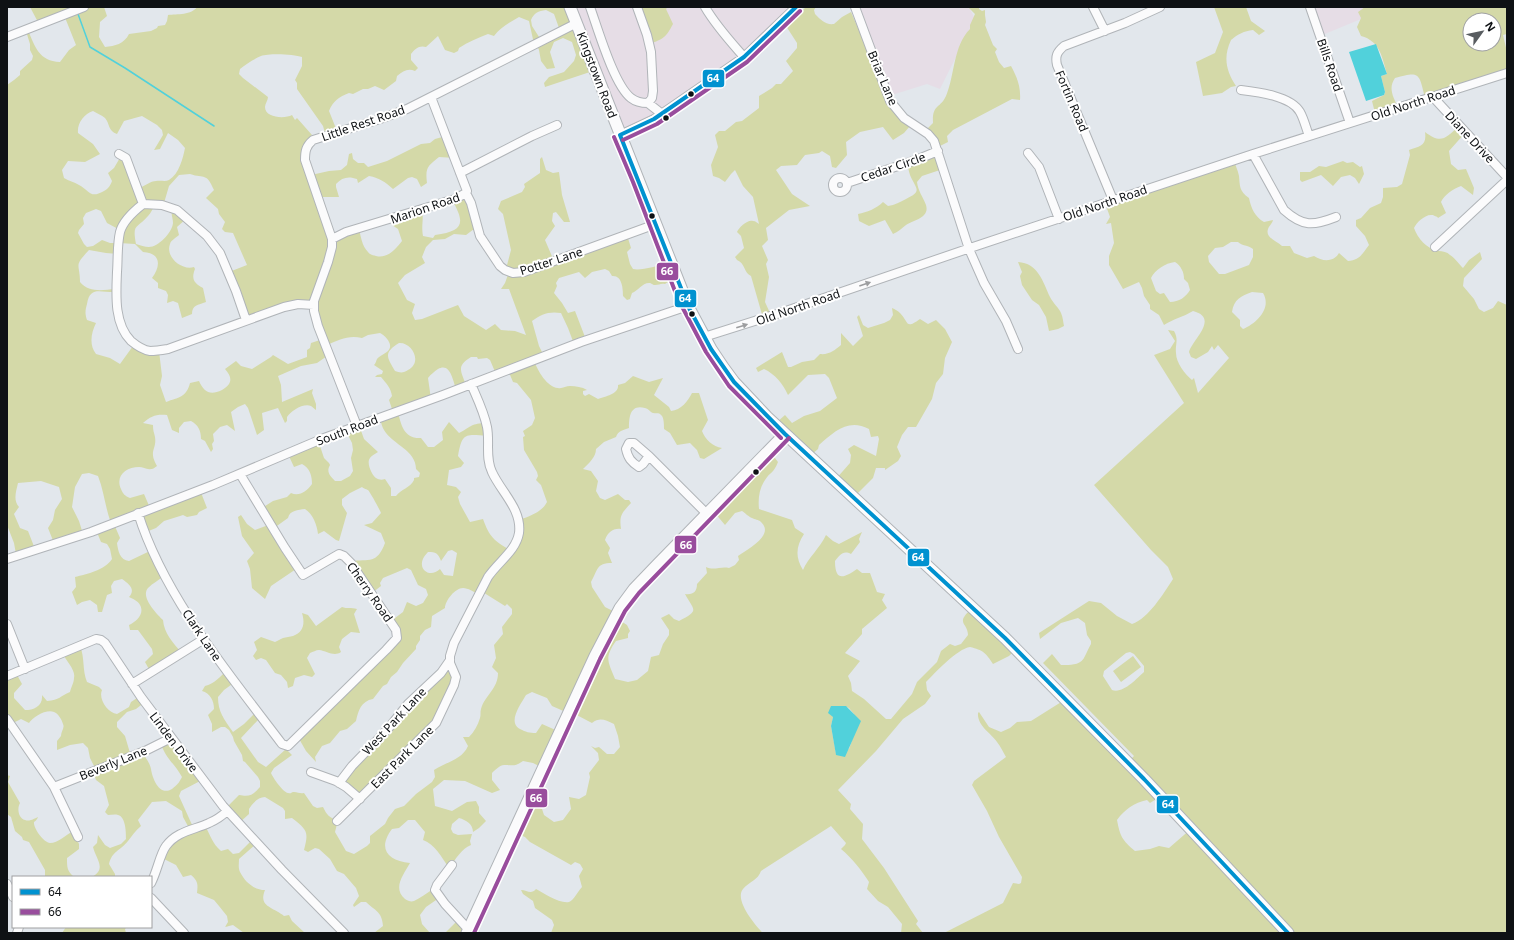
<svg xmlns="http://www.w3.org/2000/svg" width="1514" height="940" font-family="'Noto Sans',sans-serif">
  <rect width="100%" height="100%" fill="#e2e7ec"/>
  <path fill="#e6dde6" d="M570 7H796L756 47 673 106 620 135Z
    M855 7H969L975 19 940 89 927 84 892 95Z
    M1310 7H1390L1320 36Z"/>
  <path fill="#d4d9a8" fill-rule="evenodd" d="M30 7H104L107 16 100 22 99 37 105 47C115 46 124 44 129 34L151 31 157 28 158 26 165 25 167 21 168 15C177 14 192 15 197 7H569L590 72 545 87 544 83 549 77 564 72 574 61 576 55 572 42 563 38 554 42 550 52 555 68 547 69 541 61 539 50 536 43 534 44 529 21 519 17C510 22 500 28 494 36L488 34C478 38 468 42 459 48L458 51 454 53 445 50 438 36 426 47C419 45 415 49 411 54V60L418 68 415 71C408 68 403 71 397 76L396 81 384 90 375 86 368 89H363L353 94 349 93C339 97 333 101 329 111L337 131 325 133 323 126 297 89V83L295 80 302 66V57C294 54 269 53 261 56 254 59 246 64 240 69L239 74 243 78 268 97C268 100 265 104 265 107 265 118 285 119 292 115L295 120 297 118 312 135 307 140 309 143 306 149 311 175 329 171 341 170 347 165 349 154 352 153 353 159 358 163H364L368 167 387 161 421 144 430 143 435 139 446 136 455 158 439 157C428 166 425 167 427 183L421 187 417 179 412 177 408 178 393 189C385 182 380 178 369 176L358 183 357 179C349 176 342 177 336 184V187L339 197H319L331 237 359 229C361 237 362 246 368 252 370 255 373 255 376 256 387 259 396 249 402 241L398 229 392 225 391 219 422 209C424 220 421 225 423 236L433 238 435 235C463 231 466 224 452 200L467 193 478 226 466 235 454 234 445 239 433 240 426 247 422 257 425 263 405 275 398 283 407 300 415 304 412 313 415 320 422 319 458 305 464 316 486 330 495 324 501 330 515 331 526 335 509 289H501L505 283 509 272 506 269 511 250 503 214 498 209 501 201 522 192 525 187 524 184 540 173V159L542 157 546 170 553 173 559 172 562 195 570 222H564L556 212 553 213 552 221 555 226 545 240 554 261 627 235 631 248 627 252 630 264 633 269C640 271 659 266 664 263L671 280 665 284C661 283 659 285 655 285 652 285 652 283 649 283 642 283 638 291 632 293L630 299 627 300 623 296C623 288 622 275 612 276L609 271 605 269 592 272 585 278 579 272 559 278 556 283 557 286 554 293 562 303 568 313 575 311 585 337 574 344 568 328 561 313C549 311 541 314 532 321L539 346 544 356 534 361C538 371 547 387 558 388 562 389 566 386 570 386 576 386 582 387 587 390L583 391V394L585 396 589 394 598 399C606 396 619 394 618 385L625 383 633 376 649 382 663 378 654 395 669 407 671 411C681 410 688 401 692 393H699L708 420 702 431C705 439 713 447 722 448L704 459 700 458 697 450 690 443 677 445 670 433 664 429C664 425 664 419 662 416 659 412 657 414 653 413 650 412 649 409 645 408 630 404 629 417 629 428 623 430 618 431 616 437L604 442 596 449C596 457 589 463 583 469L591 471 598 481 596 491 600 498 605 500 618 494 625 500H629L631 503C622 513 619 515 621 529 613 528 608 532 605 540L610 548 608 553 612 563C596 563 598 570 591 582L592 587 605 607 617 613 616 618 627 625 630 631 628 634V638L616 641C604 658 608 661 615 679L628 682 637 680 648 671 651 657 659 655 663 644 669 635V630L661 618 669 614 674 619 679 621C700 610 694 611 685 594 693 595 697 592 697 584L707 573 706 567C714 571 721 566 729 568L735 565 739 560 738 556C748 549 775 535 761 522 758 519 755 520 752 518 749 517 745 513 742 511L735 513 725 525 714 512 769 450 778 462C774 473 770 472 765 480 759 489 758 499 759 509L792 520 795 528 804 534C796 546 795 557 803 570 808 558 820 548 826 535L833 541 839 544 862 532 859 539 860 542 851 554C843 550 840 555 835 561 835 582 844 578 857 569L862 573H870L877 592 885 594 882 600 887 608 862 629V634L845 653 860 661 848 676 851 683 852 691 864 699 886 719H891L912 694 917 682 937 662 941 651 950 644 955 646 961 644 968 635C968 623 956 624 969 611L1016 649 1009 656 993 664C986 653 983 650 970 647 957 649 936 672 926 682L927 690 931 696 925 704 903 719 876 751 838 790 851 804 850 809 863 824 862 839 884 868 918 921 916 924 923 933H901L902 924 888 907 878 901 867 889 869 882C862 871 852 858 841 849L845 845 846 843 831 826 761 871C758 880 749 882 743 889 734 900 755 925 763 933H551L554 925 552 920 535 908 533 901 523 894 521 890C527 890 531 895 536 889 543 893 560 904 569 902 574 900 578 891 582 887L579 876 583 869 580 864 575 862 571 865 530 842 525 837 515 833 528 802 542 809 544 815 554 822 563 820 571 809 569 797 579 799 586 795 590 777 589 773 599 760 598 753 591 746 595 748 599 747 607 754H614L620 747 618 736 614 724C605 720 600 717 592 723L590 722 571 712 568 713 552 706 547 698 532 692 526 695C521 704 507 722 520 729 526 732 529 733 536 733L542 724 560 732 543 768 533 763 523 761C514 767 514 765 504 765 500 765 495 770 492 773V780L500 790 492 793 465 781 444 780 433 789 435 806 452 811 467 802 476 801 479 807V813L486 821 479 828 473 832C473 824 466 820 459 818L452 824 451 829 453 833 458 835 472 834 470 841 471 845C461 849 456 859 449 868 442 858 435 844 423 840L425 832 415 820H408L399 828 392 829C377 849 388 861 410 863 404 874 392 888 405 899 408 901 411 902 414 901 420 898 427 893 433 889L439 898 426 907 420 915 422 924 430 933H374L383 926C382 911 375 911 366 902H361L354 907 353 905 359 896 356 888 344 874 337 871 330 859 319 849 315 848 308 852 304 850C309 831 307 830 292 818L285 819V811L283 808 265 797C258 797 252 804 249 809V814L239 823 226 808 239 795C250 797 253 795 260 787V781L258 777 245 762 243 761 242 755 234 741 233 737 229 730 225 727H221L212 732V724L208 715 214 709C214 701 210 693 202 691L205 686C214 684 221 676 227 670L235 682 224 690 218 697C218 712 224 719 233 732L244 724 254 714 258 720 241 738 258 762 266 767 286 749 292 755 274 768 271 773C273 778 283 792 288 793 293 794 290 792 294 792 298 792 300 794 304 793L313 806 317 808 323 807C327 815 329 818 338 820L335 832 346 851 354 854 367 846 370 843V836L385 824 388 818 395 809 404 806 416 794 432 782 435 777 434 770C446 762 462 760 468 746L463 737H469C474 732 478 725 480 718 481 715 480 712 481 709 485 695 498 689 498 673L492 667 496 658 494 645 503 634 502 627 512 614V609L507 604 505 606 481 591 478 594C474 592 468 588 463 588 455 588 445 601 445 608L432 616 431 627 425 630 420 636V640L416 646V649L403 663 397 672 391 677 387 684 383 686 373 699C361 701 358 711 356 721L347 729 340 731 330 743 322 746 315 757 316 762 306 751 298 737 396 638 391 621 403 612 407 602 416 606 423 603 428 595 426 589 418 585 411 570 407 568 383 578 380 583 381 586 372 593 350 561C370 559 377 564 385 543L381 533 364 525 372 523 381 513C380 510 370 492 368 490 368 490 363 488 362 487L350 493 342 499V505L347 513 339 541 336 540 324 531 318 534C317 525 313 514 305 509 298 510 290 510 288 518L274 528 299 567 271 586 265 599 252 588 250 569 247 561 254 553 242 536 238 517 241 515 247 524 255 530 271 524 262 508 273 501 287 497 291 493C299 497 307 491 312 484 312 476 310 468 302 464L294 467 288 454 318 440 324 458 329 463 330 465C326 472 330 476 335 481H341L350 476 353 471 351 458 353 450 352 443 346 431 359 425 364 439 378 452C375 454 371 456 370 458 366 463 372 475 376 478 379 480 382 480 385 479L391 488V496H396C401 489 410 488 414 480V478L419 477 420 473 416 469C416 450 393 445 384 430 382 427 381 422 380 418L393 412 389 400 392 396C391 388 386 383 381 377H375L377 375 382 374 383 371 374 365C376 363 376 361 377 359 379 356 385 354 388 351 394 345 386 336 380 333L368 335 362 338C348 335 339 340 327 345L330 354 317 363 301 366 278 376 281 385 282 402 313 389 312 393 316 404V410C314 409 313 407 311 406 303 403 291 411 287 417V421L285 423 278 408 262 413 264 430 257 435 248 408 245 404 238 407 231 412 235 431 227 425 220 427 213 434 214 441 212 444 213 449 211 452 205 441 201 439C201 430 198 425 191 421L184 422 179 428V433L172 430 167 415C156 414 151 416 143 423L153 425C153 431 154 432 155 437 157 450 148 450 157 466 154 468 154 469 151 469 147 470 143 467 139 467 126 467 115 476 121 489 123 494 125 496 130 498L144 494 150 508 200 490 207 508 199 512 197 515 187 517 183 515 180 516 164 521 156 528 146 532 138 513 114 524 120 538 117 543C118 551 120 560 129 561L152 550 164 576C159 580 153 583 148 588 140 597 157 614 163 620 164 633 173 643 181 652L150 671 145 662 153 654 152 649 138 630H130L129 625C136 622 145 614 140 605 138 601 133 599 129 597 136 589 129 584 122 579L114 581 111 586 112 593 107 595 102 612H98L97 605 90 600 82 602 77 605 72 592 76 587 75 577C87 574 105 570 112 559L110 549 107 544 101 542 96 530 111 523C105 507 104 491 98 476L89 473 82 474 75 487 72 507 79 521 83 534 54 543 48 528 53 520 55 510 62 499 59 487 41 481 18 483C16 492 13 500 19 507L14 514 20 528 28 531 35 549 16 554 14 543 7 525V85L14 80 20 75V71L32 60 33 56 30 50V44L26 31 28 30C35 47 39 61 60 62L69 50 76 45 64 15 39 24ZM546 10 554 14 559 28 541 40 532 26 531 20C534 13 538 11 546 10ZM93 111C96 113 102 115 105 118 110 124 108 131 117 134L124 121 142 116 157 125 162 130 163 135 154 150 160 149 168 133 178 140 185 148C183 158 179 174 169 180 165 182 161 180 156 181 151 181 144 186 138 189L121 156 114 168 108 173 112 181C110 186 109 188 104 191 90 199 90 191 79 185 74 182 69 181 64 178L62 170 68 161 85 162 100 154 93 144 78 133C77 123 84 114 93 111ZM190 174C205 179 206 172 214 190L206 198 218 209 219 214 225 222 222 229 225 232 233 233 247 265 229 272 249 318 313 304 323 339 311 343 310 348 307 350V357L288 364 273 355 271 357 252 369 241 366 236 361 225 369C233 378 232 384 222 390 210 396 204 392 199 381L190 383C186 398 179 397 166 402L160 385 162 376 159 351 133 346 120 364 110 358 96 354C89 345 91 333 96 323L87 320C85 314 85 311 87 304 90 285 101 293 117 292L115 289C103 290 89 293 80 282 80 263 73 267 89 250L106 253 118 254 119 243 135 244 143 252C161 253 161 266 152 278L158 283V288L166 291 168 295 167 303 173 301 178 303 182 318 192 314C192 305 198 305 206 302L203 288C194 283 191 279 195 269L194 267C182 271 165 257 170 244 171 240 176 238 179 235L177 227 187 218 173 207C170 215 173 217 173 223 172 233 158 247 149 247 145 247 140 245 136 244 132 223 137 229 148 216 151 213 153 208 155 204L164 203 169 186 179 175ZM96 209 101 211 107 223 120 230 119 243H110L102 240 93 246 87 247 84 244 78 233 79 230 84 224 83 218 86 213ZM399 343C412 342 423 362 408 370 404 373 400 373 395 371 387 357 383 353 399 343ZM471 357H477L478 359 487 358 490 360 496 374 508 370 513 382 517 383 531 400 535 418 532 425 523 431 525 436 523 437 524 450 537 472 538 476 536 480 541 485 547 502C542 512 530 516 519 520L510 550C494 541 489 536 483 519L470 522 460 504 458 497 461 492 456 487 447 485 449 470 461 467 464 463 458 456C462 433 465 434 487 436L484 423C470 424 471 427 459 433L449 422 442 432 443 440 434 447H428L421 438C404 439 401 425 398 412L431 399 428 378C431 374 434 372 438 369 450 362 453 380 456 389L466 385C461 371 456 366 471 357ZM452 550 457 553 453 576 444 575 440 569C429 580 413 567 428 552 436 552 438 553 441 561L448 551ZM831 706H844L849 708 854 714 856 729 849 749 836 754 831 726 833 717Z
    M637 7H668L666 9 673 24C666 37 664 39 649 44Z
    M806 7H816L814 10 815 14C821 20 825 25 834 24L842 17 851 12 870 56 886 102 910 126 904 133 893 140 883 127 860 132 846 142 847 155 836 168 832 167 830 156 822 151 819 153 805 155 797 165 781 166 776 170 792 194 810 206 789 210 766 228 768 240 762 246 768 260 766 264 769 277 765 302 770 313 763 318 751 276C744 273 745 263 737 260L735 257 744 248 741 236 737 232C739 227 748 219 753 221 756 221 757 223 759 224L753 197 743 186 735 170 731 174 725 182 719 178 713 176 711 165 718 147 715 135 719 131H725L736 122 742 121 759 108V96L772 88 776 84H781L793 71 786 61 797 48V43L786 26Z
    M968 7H979V9L982 11 985 10V15L986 22 985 25 993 45 997 49 995 52 999 62 1004 68 1011 66C1017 77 1021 87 1020 100L1012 99 953 130 947 136 948 142 938 147 925 131 933 123C932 104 940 109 946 96 955 75 953 46 970 29V25L975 14Z
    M1214 7H1246L1251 21 1265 31 1259 35 1253 30C1244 31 1238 34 1231 40 1223 57 1226 71 1236 86L1231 87 1222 93 1203 96 1196 62 1215 53 1223 32Z
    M1365 7H1507V34L1503 35 1507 52V72L1425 98C1419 73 1420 71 1395 78 1388 88 1393 97 1398 107L1375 113 1372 101 1384 95 1385 92 1381 76 1387 74C1382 57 1380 41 1361 36L1357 27 1361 18 1358 12ZM1470 20H1494V44H1470Z
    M1459 126 1465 133 1449 151 1451 164 1458 170 1466 169 1474 188 1473 195 1461 186C1453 189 1444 195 1441 202L1446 213 1438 218C1438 217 1433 215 1432 215 1425 214 1416 223 1414 228 1418 239 1426 248 1438 251 1443 251 1447 252 1450 255 1455 258 1459 264 1463 268L1469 260 1480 252 1482 259 1464 278 1463 286 1474 299 1479 309 1484 312 1493 308 1498 301 1507 305V933H944L1003 903 1013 883 1019 884 1021 883 1022 877 999 837 987 811 972 785 974 781 1006 757C1003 752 1001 747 997 742 991 733 977 726 978 713L979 712 989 727 1001 732 1010 728 1017 722 1031 721 1066 699 1129 761 1134 756 1043 663 1052 654 1061 665C1069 665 1081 666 1085 656 1087 652 1088 649 1091 644V641L1087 635 1085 623 1078 618 1061 623 1040 639 1039 633 1089 601 1101 603 1117 616 1132 624C1149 618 1163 594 1173 579L1168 567 1151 550 1094 485 1184 403 1154 355 1170 349 1175 341 1168 330 1174 331C1179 340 1175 344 1176 353 1176 363 1185 374 1192 380L1194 378 1198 393 1229 358 1218 345 1214 350 1212 346 1208 352 1196 359 1191 357 1189 352C1192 340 1220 318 1193 311 1183 317 1173 319 1164 325L1159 315 1150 309V305L1144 296 1142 288 1139 282 1123 289 1109 265V256L1114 243 1111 223 1106 224 1110 217 1105 203 1234 160C1235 165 1238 170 1239 176 1240 186 1239 191 1249 198 1251 208 1255 217 1264 222L1273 220C1272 224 1269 226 1268 229 1265 238 1277 241 1282 246H1290L1294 253 1307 258 1314 256C1323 262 1334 262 1339 253L1348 261C1360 260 1362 254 1369 245L1365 236 1356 226V220L1361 218 1370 208 1381 203 1383 197V188L1397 187 1402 184 1410 155 1409 150C1420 146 1427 146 1425 132 1441 144 1445 139 1459 126ZM1231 242H1238C1242 246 1248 245 1253 249V257L1249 265 1225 274H1219L1209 262 1208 256 1215 248 1223 247ZM1175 262C1181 266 1184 272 1184 279L1188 283 1190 290C1186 297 1179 302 1170 302L1164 293 1160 294 1156 291 1151 278C1155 270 1165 263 1175 262ZM1252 292 1263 293C1272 308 1257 323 1243 329L1240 326V320L1232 312C1234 299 1241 296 1252 292ZM1130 652 1134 654 1144 666V672C1136 679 1123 694 1112 690L1103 676 1104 671 1126 653ZM1161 796 1192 828 1169 848 1159 846 1150 849 1135 851C1122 840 1120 836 1117 820 1125 809 1134 803 1147 800L1150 803Z
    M937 151 943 169 922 176 917 182C918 191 923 197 926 205 930 218 913 220 906 225 901 229 898 232 893 234L885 220 869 226 859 221 858 214C867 212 876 209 883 202L888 206C895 205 900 202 906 199 923 191 916 189 910 175 909 172 908 167 907 163Z
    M1343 161 1347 163 1353 162 1360 167 1362 166 1364 174 1359 184 1355 178 1350 175 1341 177 1333 186 1321 175 1302 182 1300 180V172H1310L1319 166 1326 167Z
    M1018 262C1038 263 1043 282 1050 297 1053 303 1059 308 1061 313 1063 317 1063 322 1064 326L1058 329 1049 331 1046 317 1039 305 1032 300 1022 285 1020 276 1022 272Z
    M892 308C895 309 898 311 900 313 909 322 905 330 920 319L928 324 936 320 945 329 952 342 945 358 943 374 936 383 932 399 916 427H908L902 435 897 447 901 456 898 461 885 470V468H876L873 478 854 497 835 480 850 463 851 455 848 449 854 445 876 456 879 439 878 436 871 437 869 429C848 418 834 432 819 445L818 449 810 456 776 423 785 415 792 423 804 416 820 411 837 398 829 378 825 374 808 375 788 395C783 384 775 374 764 369L758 372 756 368 782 352 788 367H791L802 362 814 360 820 354C829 355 835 350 841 345V333L853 346 863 336 857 317 859 315 863 325 868 328 884 323 890 320 893 315Z
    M342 607C347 609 351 607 357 609L354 614 360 633 351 632 342 639 339 647 341 652C334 657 327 651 319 650 316 650 313 652 310 653L307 658 315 674 312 677 304 675 295 678 293 686 288 688 287 682 281 675 275 673 266 660 261 658 256 660 253 656 257 650 254 642 261 637 275 642C278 641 280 639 283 638 286 637 290 637 293 636 304 632 305 623 302 613L308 615 316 626Z
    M80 646C85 658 82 670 87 682L99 687 102 690C98 699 108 713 117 714L129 707 131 702 140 696 145 702 136 709 127 712 117 722V727L125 736 130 753 142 752C145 757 150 763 151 769 152 777 159 797 172 789 177 785 179 783 182 777 175 764 166 759 161 744L170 739 202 780 181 791 179 796 193 827 205 826C211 836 212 843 221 851L228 849 233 854 239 853 253 839 257 843 239 859C239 863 238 868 240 872 245 882 254 890 265 890 258 907 273 907 284 916L289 915 292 921 305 933H244L233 925 225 927 228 922 227 916 219 906 214 900 197 893C198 884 198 881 191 875L183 877 176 865 162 858 166 846 189 828 183 817 182 811 166 801 152 802 138 820 141 826C135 831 132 836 128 841 120 851 112 851 109 864L115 874V877H92C107 869 96 859 93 847L97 843 98 835 105 845 110 848 121 844 126 839C126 833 126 817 118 815 115 814 111 815 108 815L105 812 109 805 104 786 96 780 93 772 96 770 90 758 88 748 83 743 70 745 57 750V741L61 736C61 731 65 728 63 724 62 720 58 713 54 712 46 709 33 717 29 723L21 719 11 724 7 719V676L16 673 22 684 14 693V698L25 710C34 710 43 706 42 695L47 701C60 700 60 696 70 692 71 687 74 683 74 678 76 670 66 661 63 654Z
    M1133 656 1141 667 1121 682 1113 671Z
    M450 660 456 677 441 712 360 799 339 783Z
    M7 775 10 776 8 782 20 803C17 808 18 818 25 820 30 822 35 818 38 817 38 818 35 822 34 822 33 828 44 843 50 843 58 843 66 835 73 831L79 844V849L67 858C67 867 67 871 74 877H45V870L29 842 23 840 22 837 15 831 11 817 7 814Z
    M458 920 467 933H444L446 932Z
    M66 927H127L125 929 126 933H62Z"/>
  <path fill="#51d1db" d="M1376 44 1387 74 1381 76 1385 92 1384 95 1366 101 1349 52Z
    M831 706H846L861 721 845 757 836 755 831 726 833 717 828 713Z"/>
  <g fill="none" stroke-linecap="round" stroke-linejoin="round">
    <path stroke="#51d1db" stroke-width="1.5" d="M78 14 90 47 125 68 214 126"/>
    <defs>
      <path id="minor" d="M590 7C598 29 614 85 631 98 636 102 642 103 648 103L652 98 653 91 651 52 647 35 637 7
        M705 7C716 26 730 41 744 57
        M855 7 890 101 904 118 928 134 934 141 969 249 984 283 1006 321 1018 349
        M1093 7 1105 31
        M1310 7 1350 123
        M7 37 84 7
        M1241 90C1258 92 1291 96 1300 112 1304 119 1306 128 1309 136
        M1433 97 1507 177
        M648 103 662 114
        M620 135 654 119 744 57 796 7
        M1028 153 1039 167 1059 219
        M119 154 126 158 143 204
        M1253 154 1284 210C1303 227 1313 226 1336 217
        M460 173 532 136 557 125
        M833 185a7 7 0 1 1 14 0a7 7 0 1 1-14 0Z
        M847 183 916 160 938 151
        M466 193 471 203 480 236 500 266 505 270 513 273 524 272 656 224
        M1113 200 1057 65C1055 56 1057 52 1064 46L1125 23 1160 7
        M332 239 346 232 455 199 466 193 467 191 431 97
        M1435 247 1507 180
        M246 320 236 291 220 253 207 236 177 210 162 205 143 204C134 211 123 221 120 232 117 245 118 260 117 272 116 295 114 324 131 341 137 346 143 350 150 351 156 351 162 350 168 349L284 307 298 304 314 305
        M704 337 783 312 976 246 1253 154 1507 73
        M357 426 318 326 314 311V301L328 262 332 247V239L305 160C305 151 306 146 313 140L380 119 407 109 577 23
        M629 443H634L649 456 643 464 639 467C631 462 628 458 626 449Z
        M649 456 707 514
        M138 513C164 597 230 675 282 744L288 746 386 650 397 638 396 630 351 563 344 556 339 554 303 575 285 548 240 474
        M7 559 91 532 213 485 324 438 443 395 581 342 688 306
        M7 624 25 669
        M7 676 96 639 101 640 105 643 141 697 223 806 282 870 344 933
        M132 684 204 639
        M7 719 54 787 78 837
        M311 772 336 781 346 787 360 799
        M339 783 352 766 387 730 408 704 441 673 450 660
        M54 787 145 751 171 738
        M337 821 436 723 454 685 456 677 450 663V656L454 643 488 577C498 562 516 551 519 533 522 509 501 492 492 472 485 458 490 442 487 427 484 412 477 398 471 384
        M452 865 437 885 435 890 445 904 468 929
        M151 883C157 872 160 854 166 846 177 831 194 830 209 823 216 820 222 816 227 811
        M7 884 13 897
        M151 898 184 933
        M17 933 19 927"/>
      <path id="major" d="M570 7 689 308 711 349 723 367 734 382 767 417 1005 638 1144 779 1288 933
        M467 933 595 656 620 608 634 589 657 565 785 434"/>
    </defs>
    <use href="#minor" stroke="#b0b4b8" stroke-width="10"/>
    <use href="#major" stroke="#b0b4b8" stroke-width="13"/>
    <use href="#minor" stroke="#fbfbfc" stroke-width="8"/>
    <use href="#major" stroke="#fbfbfc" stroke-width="11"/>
    <defs>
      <path id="bus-1" d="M620 135 689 308 711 349 734 382 785 434 1005 638 1144 779 1288 933
        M620 135 654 119 744 57 796 7"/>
      <path id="bus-2" d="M614 137 633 182 678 299 706 352 729 386 781 438
        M623 140 657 124 747 62 800 11
        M474 933 600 659 625 611 639 593 789 438"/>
    </defs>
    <use href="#bus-1" stroke="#fff" stroke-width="7"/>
    <use href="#bus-2" stroke="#fff" stroke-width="7"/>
    <use href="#bus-1" stroke="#0092d0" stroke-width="4"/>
    <use href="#bus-2" stroke="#994d9d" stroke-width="4"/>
  </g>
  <defs><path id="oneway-solid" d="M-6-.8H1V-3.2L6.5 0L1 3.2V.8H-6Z"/></defs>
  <g fill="#9c9d9f">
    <use href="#oneway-solid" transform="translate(865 284) rotate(-19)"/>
    <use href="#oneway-solid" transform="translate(742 326) rotate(-17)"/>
  </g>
  <g fill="#0e1114" stroke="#fff" stroke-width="1.5">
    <circle cx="691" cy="94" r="3.5"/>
    <circle cx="666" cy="118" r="3.5"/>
    <circle cx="652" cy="216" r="3.5"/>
    <circle cx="692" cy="314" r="3.5"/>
    <circle cx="756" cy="472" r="3.5"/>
  </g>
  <g text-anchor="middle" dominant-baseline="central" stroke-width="4" stroke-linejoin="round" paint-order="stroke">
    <g font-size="12" fill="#0e1114" stroke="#fff">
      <text transform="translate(1330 65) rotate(71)">Bills Road</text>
      <text transform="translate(597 75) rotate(69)">Kingstown Road</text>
      <text transform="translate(883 78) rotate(67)">Briar Lane</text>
      <text transform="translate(1072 101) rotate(67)">Fortin Road</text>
      <text transform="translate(1413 103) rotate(-18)">Old North Road</text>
      <text transform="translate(363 123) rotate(-19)">Little Rest Road</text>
      <text transform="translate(1470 137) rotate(47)">Diane Drive</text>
      <text transform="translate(893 167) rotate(-19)">Cedar Circle</text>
      <text transform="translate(1105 203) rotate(-19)">Old North Road</text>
      <text transform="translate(425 208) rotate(-19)">Marion Road</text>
      <text transform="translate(551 261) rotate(-18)">Potter Lane</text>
      <text transform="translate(798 307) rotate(-19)">Old North Road</text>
      <text transform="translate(347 430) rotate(-21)">South Road</text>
      <text transform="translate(370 592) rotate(55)">Cherry Road</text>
      <text transform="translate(202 635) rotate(56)">Clark Lane</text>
      <text transform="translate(394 721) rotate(-47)">West Park Lane</text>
      <text transform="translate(174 742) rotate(53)">Linden Drive</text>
      <text transform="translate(402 757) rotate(-45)">East Park Lane</text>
      <text transform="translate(113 763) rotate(-22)">Beverly Lane</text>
    </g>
  </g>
  <g stroke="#fff" stroke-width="1.5">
    <rect x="702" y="69" width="23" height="19" rx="4" fill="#0092d0"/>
    <rect x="656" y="262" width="23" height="19" rx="4" fill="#994d9d"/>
    <rect x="674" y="289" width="23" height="19" rx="4" fill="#0092d0"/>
    <rect x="674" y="535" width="23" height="19" rx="4" fill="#994d9d"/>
    <rect x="907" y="548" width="23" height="19" rx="4" fill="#0092d0"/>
    <rect x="525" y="788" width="23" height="20" rx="4" fill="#994d9d"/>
    <rect x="1156" y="795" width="23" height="19" rx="4" fill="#0092d0"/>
  </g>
  <g font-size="11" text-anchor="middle" font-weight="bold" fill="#fff">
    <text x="713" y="82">64</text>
    <text x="667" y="275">66</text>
    <text x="685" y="302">64</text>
    <text x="686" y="549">66</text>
    <text x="918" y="561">64</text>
    <text x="536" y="802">66</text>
    <text x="1168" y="808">64</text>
  </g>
  <rect width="1514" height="940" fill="none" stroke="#0e1114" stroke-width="16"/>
  <rect x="12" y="876" width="140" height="52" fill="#ffffff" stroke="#9fa0a1"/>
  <rect x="20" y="889" width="20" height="6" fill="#0092d0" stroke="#9fa0a1"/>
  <text x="48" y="896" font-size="12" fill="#0e1114">64</text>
  <rect x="20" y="909" width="20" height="6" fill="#994d9d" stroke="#9fa0a1"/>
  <text x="48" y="916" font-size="12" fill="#0e1114">66</text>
  <g transform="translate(1482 32) rotate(57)"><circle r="19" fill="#ffffff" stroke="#9fa0a1"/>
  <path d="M0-3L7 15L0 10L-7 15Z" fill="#585c60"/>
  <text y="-6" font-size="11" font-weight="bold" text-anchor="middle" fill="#0e1114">N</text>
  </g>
</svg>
